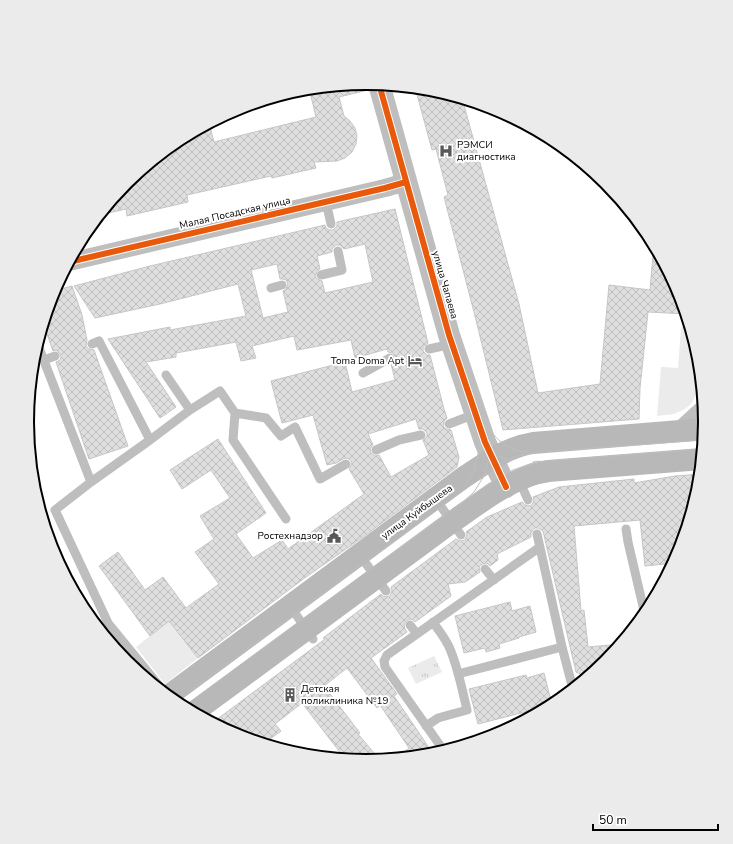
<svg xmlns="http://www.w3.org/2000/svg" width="733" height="844" font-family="'Nunito Sans',sans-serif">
  <defs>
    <pattern id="park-tufts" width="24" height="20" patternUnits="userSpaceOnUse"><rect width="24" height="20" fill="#ebebeb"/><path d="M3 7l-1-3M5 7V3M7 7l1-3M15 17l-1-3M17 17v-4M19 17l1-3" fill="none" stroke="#c8c8c8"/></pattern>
    <pattern id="building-cross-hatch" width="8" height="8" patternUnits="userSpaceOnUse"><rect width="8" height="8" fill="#dfdfdf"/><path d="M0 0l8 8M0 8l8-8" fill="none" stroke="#bebebe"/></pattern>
  </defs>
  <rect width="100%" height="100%" fill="#fff"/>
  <path fill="#ebebeb" d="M681 327H691L699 355 697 390 695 397 691 404 685 409 674 414 657 416 661 367 678 368Z
    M169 621 198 658 165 684 136 647Z"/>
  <path fill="url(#park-tufts)" d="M434 656 442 672 416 684 408 668Z"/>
  <path fill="url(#building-cross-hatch)" stroke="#c6c6c6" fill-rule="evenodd" d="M366 83 368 90 339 97 344 116 350 121 355 128 357 136 356 144 352 152 345 158 337 161 314 162 316 168 272 178 271 176 187 195 188 202 127 216 126 209 99 215 127 182 178 140 209 123 214 142 316 117 309 88Z
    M415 87 433 89 462 98 519 304 538 393 600 384 609 285 650 290 654 243 680 292 687 314 648 312 640 388 639 419 503 430 474 312 444 197 448 195 436 149 432 150Z
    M395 209 428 343 423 347V351L427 355H430L444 409 447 418 444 421 443 426 446 429 451 430 459 457 457 467 363 537 306 577 198 658 169 621 150 636 99 566 118 552 145 590 163 577 186 608 219 584 195 552 214 539 200 516 230 498 211 470 182 489 170 470 218 439 266 513 236 534 253 558 282 540 288 549 364 494 349 469 352 464 351 461 349 459 346 458 343 459 336 463 327 465 313 415 282 423 271 381 345 362 352 392 395 380 391 364 395 361 396 358 393 353 388 352 387 349 355 358 351 340 297 350 294 336 252 346 256 358 241 361 236 342 176 353V357L146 362 176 407 160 418 108 339 170 327V330L246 316 238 284 160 304 95 318 74 286 150 266 325 225 326 228 329 230H333L337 226V222ZM365 244 373 282 325 293 322 281 317 279 315 276 317 271 320 269 317 256 332 252V249L336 245H340L344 249ZM277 264 280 279H283L286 280 288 284 286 289 283 291 288 312 263 318 251 270ZM416 419 419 429H423L427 433V437L423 440 429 455 391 477 379 455 375 456 371 453 370 449 373 445 368 434Z
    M72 286 82 315 87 340 86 346 89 349 94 350 128 446 89 459 56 362 60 360 61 357 60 354 56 350 53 351 46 331 40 333 54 291Z
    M701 474 699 488 680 552 674 563 645 566 640 520 574 526 581 611 584 610 588 647 621 644 606 663 593 664 594 672 583 675 576 672 543 531 538 528H535L533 530 531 533V537L497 554 498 560 490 566 487 563 482 564 479 567 480 572 465 582 448 584 451 596 415 622 413 620 410 619 406 621 404 625 405 629 407 632 371 658 397 694 394 696 434 755 396 759 409 748 380 705 377 708 347 668 324 686 360 733 358 734 380 760 366 762 346 760 302 703 275 724 281 731 263 744 236 736 212 723 325 639 323 638 381 594 383 596 386 597 390 596 392 591 391 587 456 539 461 541 465 540 467 535 466 532 487 517 522 502 525 505 530 506 533 503 534 500 533 497 559 487 634 479V483L675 476Z
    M510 602 512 611 530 606 536 632 519 637V638L499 644 500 648 486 652 485 648 464 653 455 616Z
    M544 673 552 705 478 724 469 689 526 675 527 678Z"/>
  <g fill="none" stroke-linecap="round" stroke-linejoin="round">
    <path stroke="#bebebe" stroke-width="9" d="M326 202 331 224
      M321 275 342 270 338 251
      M271 288 282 285
      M39 348 91 482 55 510 108 623 166 694
      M429 349 452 344
      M44 360 55 356
      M363 373 390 358
      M166 375 190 410 220 391 235 413 266 418 281 436 295 427 320 479 346 464
      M235 413 233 440 286 519
      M449 424 475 414
      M150 440 190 410
      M376 450 399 440 421 435
      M519 480 528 500
      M91 482 150 440 99 341 92 344
      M435 498 461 535
      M626 529 628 542 645 615
      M359 554 386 591
      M485 569 494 580
      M290 606 313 639
      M410 625 417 634
      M112 645 121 639
      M562 647 573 689
      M458 674 562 647 537 534
      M426 726 438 718 467 710C462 689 458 668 450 649 446 639 439 631 433 622
      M444 751 385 667 384 661 387 655 540 547"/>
    <path stroke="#bebebe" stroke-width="18" d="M69 262 385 188 406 182"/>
    <path stroke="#bebebe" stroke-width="22" d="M379 84 449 335 485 442 506 487
      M682 431 705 410"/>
    <path stroke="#b8b8b8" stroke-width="22" d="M168 696 464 477C486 463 507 447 533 443L705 429
      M193 713 452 522C477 505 501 486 529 476 535 473 542 473 548 471L702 459"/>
    <path stroke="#bebebe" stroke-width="1" d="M373 83 444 338 462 389 474 424 478 444V454L474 471 464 487
      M383 84 454 334 484 422 488 441 489 449 488 462 484 476 474 492 464 501
      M486 425C498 441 506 450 528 452
      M485 445C492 452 501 459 511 460
      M533 462 703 449
      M175 702 365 562 496 467 507 460 518 456 539 452 704 440
      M183 707 371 569 488 484 513 470 538 461"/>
    <defs>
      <path id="cycleway" d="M379 84 449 335 485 442 506 487
        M69 262 385 188 406 182"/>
    </defs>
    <use href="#cycleway" stroke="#fff" stroke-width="8"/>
    <use href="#cycleway" stroke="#e8590c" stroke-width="6"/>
  </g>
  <defs>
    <symbol id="hospital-bare" viewBox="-9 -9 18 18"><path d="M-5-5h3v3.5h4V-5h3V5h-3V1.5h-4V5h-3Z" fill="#595959" stroke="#fff" stroke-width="2.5" paint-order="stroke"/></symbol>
    <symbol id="hotel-bare" viewBox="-9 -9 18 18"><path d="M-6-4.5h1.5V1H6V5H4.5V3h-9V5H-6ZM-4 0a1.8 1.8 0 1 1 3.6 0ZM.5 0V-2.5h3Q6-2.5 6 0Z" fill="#595959" stroke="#fff" stroke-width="2.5" paint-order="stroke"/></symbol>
    <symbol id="civic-bare" viewBox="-9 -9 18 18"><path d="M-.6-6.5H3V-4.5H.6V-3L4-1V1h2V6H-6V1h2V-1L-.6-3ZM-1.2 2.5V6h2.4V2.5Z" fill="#595959" stroke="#fff" stroke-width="2.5" paint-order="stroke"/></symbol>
    <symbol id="building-bare" viewBox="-9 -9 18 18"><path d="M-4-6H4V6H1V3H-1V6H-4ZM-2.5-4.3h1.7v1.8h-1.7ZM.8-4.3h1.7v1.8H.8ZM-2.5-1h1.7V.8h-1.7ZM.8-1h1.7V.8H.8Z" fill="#595959" stroke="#fff" stroke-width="2.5" paint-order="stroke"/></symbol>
  </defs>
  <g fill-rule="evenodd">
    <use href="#hospital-bare" x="436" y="141" width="20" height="20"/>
    <use href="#hotel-bare" x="405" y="351" width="20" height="20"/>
    <use href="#civic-bare" x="324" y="526" width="20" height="20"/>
    <use href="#building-bare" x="280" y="685" width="20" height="20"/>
  </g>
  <g text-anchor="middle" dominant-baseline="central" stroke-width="4" stroke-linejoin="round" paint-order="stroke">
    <g font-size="10" fill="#000" stroke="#fff" text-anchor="start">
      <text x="457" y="145">РЭМСИ<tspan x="457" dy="12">диагностика</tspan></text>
      <text x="404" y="361" text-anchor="end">Toma Doma Apt</text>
      <text x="323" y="536" text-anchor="end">Ростехнадзор</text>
      <text x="301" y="689">Детская<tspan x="301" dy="12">поликлиника №19</tspan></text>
    </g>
    <g font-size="10" fill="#000" stroke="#fff">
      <text transform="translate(235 213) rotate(-13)">Малая Посадская улица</text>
      <text transform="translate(445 285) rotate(74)">улица Чапаева</text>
      <text transform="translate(417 512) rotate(-36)">улица Куйбышева</text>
    </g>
  </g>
  <path d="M0 0H733V844H0ZM34 422a332 332 0 1 1 664 0a332 332 0 1 1-664 0Z" fill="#ebebeb" fill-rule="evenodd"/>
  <path fill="none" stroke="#000" stroke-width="2" d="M34 422a332 332 0 1 1 664 0a332 332 0 1 1-664 0Z"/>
  <path d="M593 824v6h125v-6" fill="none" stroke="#000000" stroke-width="2"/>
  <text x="599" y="824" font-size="12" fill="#000000" stroke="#ffffff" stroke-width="3" paint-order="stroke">50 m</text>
</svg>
